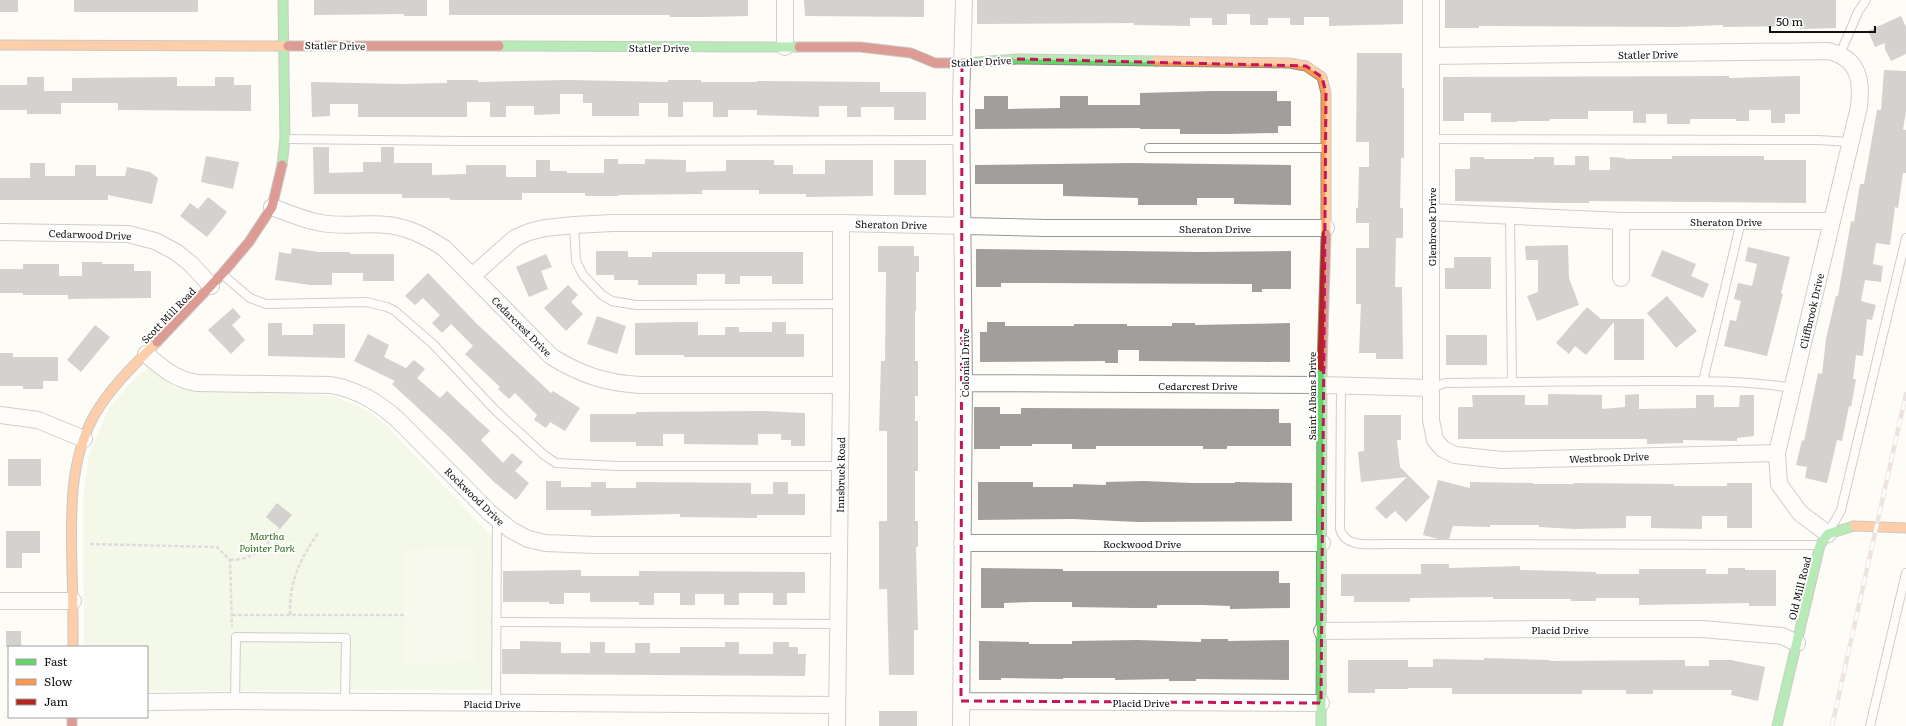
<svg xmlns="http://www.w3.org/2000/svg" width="1906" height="726" font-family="Literata,serif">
  <rect width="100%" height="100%" fill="#fdfcf7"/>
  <path fill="#e7f3d7" d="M149 368 175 388 196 392H285L334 396 368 411 381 420 496 541 494 690 147 691V647H84L83 498 89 456 109 408 138 375Z"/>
  <path fill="#f0f6e1" d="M475 548V662L404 663 403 549Z"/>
  <path fill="#a19f9c" d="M0 0H18V12H0Z
    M74 0H198V12H74Z
    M314 0H427V16H404V14L314 15Z
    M449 0H748V16L704 17H670V15H449Z
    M804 0H924V17L805 16Z
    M977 0H1403V24L1329 26V17H1304V25H1290V18H1268V25H1250V14H1227V25H1212V18H1190V26L1134 25V23L977 24Z
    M1445 0H1836V28L1800 29V26L1723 27V25L1678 27 1479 26V28H1445Z
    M1901 16 1906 27V54L1891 61 1885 49V43L1875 47 1868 31Z
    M1357 53H1402V88H1404V158H1401L1400 208H1403V238H1396L1395 287H1402L1403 359H1376V353H1359L1361 304H1356V248H1369V223H1356V208H1358L1359 167H1369V142H1356Z
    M1884 70 1906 71V112L1903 129 1906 130V173H1903L1898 208 1895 207 1890 245 1876 243 1873 264 1883 266 1881 282 1865 280 1861 301 1876 305 1872 320 1867 319 1863 356 1856 355 1853 379H1856L1851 407 1849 406 1842 441 1837 440 1827 483 1805 478 1807 467 1796 465 1802 440 1804 441 1818 373 1822 374 1826 339 1836 296H1838L1851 221 1854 222 1860 184H1864L1877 110H1881Z
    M1729 76V78L1800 76V114H1785V123H1771V110H1749V121H1736V119H1690V124H1667V114H1646V123H1633V111H1588V119H1550V121H1517V122H1491V113H1464V121H1443V77Z
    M27 77H44V91H72V78L177 77V86H215V77H234V85H251V111L118 110V103H61V114H27V110H0V85H27Z
    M447 80H478V82L567 80 668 82V80H701V82H757V81L880 82V92H926V120H894V107H861V117H847V106H819V117L757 115V110H728V117H713V102H683V117H668V103H639V116H592V103H583V94H560V114L534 115V106H506V117H490V102H467V117H358V104H330V116L312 117 311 82 402 84 447 83Z
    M1213 91H1277V101H1291V126H1278V133L1227 134H1180V129H1140V128L975 129V109H984V96H1008V109L1060 108V96H1088V105H1140V93Z
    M313 147H329V173L363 172V162H381V147H394V163H432V175L466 174V165H506V177H536V160H550V171H567V173H604V159H618V164H645V159L686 160V172L726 171V160H774V165H793V174H825V160H873V196L806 197V194H759V190H702V194L618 195V196H585V193H522V200H450V198H402V194H314Z
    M206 156 239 162 233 189 201 182Z
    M1575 156H1589V170H1610V157L1625 158V159H1672V156H1764V160H1806V203L1589 201V203H1562L1455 201V169H1470V157H1484V159H1534V157H1554V165H1575Z
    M894 160H926V195H894Z
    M30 163H45V176H75V165H96V176H125L127 167 150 172 158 178 152 204 108 195V200H0V178H30Z
    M1131 163 1291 165V205L1234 204V198H1197V205H1138V198L1063 196V184H975V165Z
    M208 197 227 212 207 237 180 216 190 203 198 209Z
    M1568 245 1569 278 1579 305 1537 321 1527 296 1538 292V260H1526L1525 246Z
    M878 246H914V256H919V272H916V311H915V361H918V396H915V421H918V471H915V521H918V547H916L918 630H914V675H889L887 589H879V521H887V431H879L881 361H885L886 272H878Z
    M1748 247 1790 257 1781 293 1783 294 1767 356 1724 346 1730 320 1736 321 1741 301 1734 299 1738 283 1752 286 1757 264 1745 261Z
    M292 248 318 252H350V254H394V281H363V273H332V285H311L275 280 279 252 291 254Z
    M976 249 1199 252 1291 251V289H1262V292H1252V284L1037 283H1001V287H976Z
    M1662 250 1696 264 1691 276 1709 284 1703 298 1651 276Z
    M596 251H628V257H652V252H803V284H772V276H740V284H725V274H697V285H638V280H614V275H596Z
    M546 254 552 267 541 271 548 289 529 297 516 267Z
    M1454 257H1491V289H1445V268H1454Z
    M82 262H102V264H134V271H151V298L68 299V295H23V293H0V269H23V264H59V276H82Z
    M428 273 477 324 551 393 553 391 580 408 565 431 550 422 546 428 534 420 537 415 515 393 509 399 498 389 500 387 465 354 473 346 451 324 442 333 432 323 440 315 423 298 415 305 405 296Z
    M568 285 578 295 571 302 583 314 566 331 544 308Z
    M1667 296 1697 331 1676 348 1647 313Z
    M1587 307 1601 319H1644V360H1614V322L1586 355 1575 346 1569 354 1556 343Z
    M233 308 241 317 232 325 245 340 231 354 208 330Z
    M597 316 626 326 617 354 587 344Z
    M684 322H698V335H725V327H739V332H772V322H786V334H804V357H684V355H635V323Z
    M987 322H1005V326H1074V324H1127V326H1172V323H1195V325L1290 323V362L1139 361V350H1118V363H1105V361L980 362V332H987Z
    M268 323H282V335H313V324H345V358L268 356Z
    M95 325 110 337 81 372 67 360Z
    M368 334 389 345 384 357 406 368 414 360 425 369 417 378 440 398 447 391 480 422 490 431 481 440 503 463 512 453 523 462 515 471 529 483 516 500 494 482 447 435 392 384 395 381 354 361Z
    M1446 335H1487V365H1446Z
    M0 353H13V357H58V381H43V389H23V386H0Z
    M1548 394 1602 395V409L1625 407V395L1639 394V409L1696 408V395H1714V407H1739L1740 395H1754V436L1737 438V441L1683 440V443L1647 444V439H1458V407H1473L1472 395H1525V405H1548Z
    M974 407H1000V414H1021V408L1279 409V423H1291V446H1227V449H1203V446H1096V449H1072V444H1032V446H1000V449H974Z
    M763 411 805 413V446H791V440H781V434H758V445L684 444V434H663V446H636V442H590V414H636V412Z
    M1364 415H1401V440H1397L1400 467 1430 497 1406 522 1395 511 1386 519 1375 508 1407 477 1361 482 1358 452 1364 451Z
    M8 459H41V486H8Z
    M1438 480 1470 488V482L1533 483V484H1574V483L1674 484V486H1727V483H1752V528H1727V516H1702V529L1651 528V516H1626V528L1574 529 1539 527V525H1490V527L1453 526 1449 539H1438L1423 535Z
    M546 481H561V487H591V482H606V488H636V482L751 483V494H773V482H788V494H805V515H757V518L680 517V514L591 516V510H546Z
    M1144 481 1191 483H1235V482L1292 483V521L1138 522 1073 519 978 520V482H1033V487H1073V484L1106 485V482Z
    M277 503 292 515 280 529 266 517Z
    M6 531H40V553H22V568H6Z
    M1421 564H1449V568L1520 566V570L1596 572V574H1639V569H1706V574H1728V568H1745V570H1776V606H1749V603L1639 605V598H1596V601H1571V599H1493V597L1410 598V602H1354V596H1341V574H1421Z
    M981 568 1063 569V571H1279V583H1290V608L1230 609V606L1203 605H1157V608H1135L1072 607V602H1033L1004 603V608H981Z
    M581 570V576H639V571L805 572V593H787V605H773V593H739V605H724V594H695V605H680V593H654V605H639V602H590V593H564V604H549V602H503V571Z
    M6 631H21V647H6Z
    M1201 639H1228V641L1289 640V680L1196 679V681H1169V679L1115 680V678H1063V679L1001 678V680H979V641L1029 642V644H1072V641L1137 640 1201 642Z
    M520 641 561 642V653H590V642H605V653H635V643H650V653H680V647H725V642H739V654H773V642H789V647H798V654H806L805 676 502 674V649H520Z
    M1484 658 1550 660V661L1685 660V666H1709V660H1731L1765 667 1758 701 1731 695 1732 690H1653V694H1626V690H1582V694H1452V688H1408V689H1375V693H1348V660H1408V667H1433V659L1484 660Z
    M879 711H917V726H879Z"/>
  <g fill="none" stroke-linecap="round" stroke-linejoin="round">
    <defs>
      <path id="lane" d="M1840 54 1858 12 1866 0
        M286 139 462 141 961 140
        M1431 139 1818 140 1850 142
        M1149 148H1326
        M1510 216 1512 382
        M574 225 576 261 583 275 602 295 612 301 636 305 841 304
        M223 275 250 298 266 304 366 302 387 307 395 311 433 344 495 410 544 455 556 463 618 466H840
        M1703 381 1741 221
        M1341 386 1340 529C1345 548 1369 544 1385 544L1819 545
        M1431 388 1445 383C1513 382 1581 381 1650 381 1697 381 1745 380 1792 388
        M1831 528 1841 510 1906 238
        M496 622 838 624
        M235 701 236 637 346 638 345 702
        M496 703 497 519
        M1870 726 1906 573"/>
      <path id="street" d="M785 0V47
        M1431 0V420L1435 440 1443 449 1455 455 1502 460 1777 453
        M1431 56 1828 51C1859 58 1862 80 1859 107L1777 453 1779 484 1800 513 1828 534
        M272 207C288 213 304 220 321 223 348 228 377 220 403 228 418 232 431 240 444 248L552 357C582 375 605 383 640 385H841
        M1431 212 1621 221H1832
        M1621 221V278
        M0 232 128 234 155 241 176 252 191 264 211 286
        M472 276 515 238 529 232 545 228 574 225 613 223H841L1045 228H1326
        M146 354C162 368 176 380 197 383L331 385C358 390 378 402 398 420L490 513 511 530 528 539 545 543 595 545H838
        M964 383 1322 385 1431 388
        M0 415 38 420 84 439
        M962 543H1322
        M0 601H73
        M1322 631 1570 629H1702L1782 636 1797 643
        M961 701 1321 703
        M147 702 235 701 837 705
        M837 726 841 385V223
        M961 726 964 383 961 101 964 0"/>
      <path id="fast" d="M499 46 799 47
        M965 63 1017 59 1156 61
        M282 165 285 139 283 0
        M1321 726 1322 367
        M1777 726 1820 545 1828 534 1854 526"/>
      <path id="slow" d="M0 45 288 46
        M1156 61 1289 63 1306 66 1322 77 1326 93V234
        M1854 526 1906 528
        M73 647C73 622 73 596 72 571 71 519 68 463 94 416 110 388 134 365 157 342"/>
      <path id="jam" d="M288 46H499
        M799 47H860L911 53 935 63H965
        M157 342 222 274 249 242 272 207 282 165
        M1322 367 1326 234
        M72 717V726"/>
    </defs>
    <use href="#lane" stroke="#979795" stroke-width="10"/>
    <use href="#street" stroke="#979795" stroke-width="18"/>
    <use href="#fast" stroke="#8e8d8b" stroke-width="11"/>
    <use href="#slow" stroke="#8e8d8b" stroke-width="11"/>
    <use href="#jam" stroke="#8e8d8b" stroke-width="11"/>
    <path stroke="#b9b9b8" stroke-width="2.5" stroke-dasharray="4 2" stroke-linecap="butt" d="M90 544 217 547 230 560 232 627
      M230 560C253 560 266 547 279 529
      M232 615H404
      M290 615C289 581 300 559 319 532"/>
    <use href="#lane" stroke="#fffffe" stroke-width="8"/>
    <use href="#street" stroke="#fffffe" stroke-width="16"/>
    <use href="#fast" stroke="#63d668" stroke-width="9"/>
    <use href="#slow" stroke="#ff974d" stroke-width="9"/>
    <use href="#jam" stroke="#b3261e" stroke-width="9"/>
    <defs>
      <path id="rail" d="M1832 726 1906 394"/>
    </defs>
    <use href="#rail" stroke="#d9c6c7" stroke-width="4.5"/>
    <use href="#rail" stroke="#fff" stroke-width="3" stroke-dasharray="9" stroke-linecap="butt"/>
  </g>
  <path d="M0 0H1906V726H0ZM1017 59 1306 66 1322 77 1326 93 1321 703 961 701 962 63Z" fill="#fdfcf7" fill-opacity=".55" fill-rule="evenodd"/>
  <path fill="none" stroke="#c2185b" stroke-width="3" stroke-dasharray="8 5" stroke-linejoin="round" d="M1017 59 1306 66 1322 77 1326 93 1321 703 961 701 962 63Z"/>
  <g text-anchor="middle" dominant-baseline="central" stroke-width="4" stroke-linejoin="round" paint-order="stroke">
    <g font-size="10" fill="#111" stroke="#fff">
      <text transform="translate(335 45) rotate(1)">Statler Drive</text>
      <text x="659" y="47">Statler Drive</text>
      <text transform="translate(1648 54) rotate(-1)">Statler Drive</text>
      <text transform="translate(981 61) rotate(-3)">Statler Drive</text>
      <text x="1726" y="221">Sheraton Drive</text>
      <text transform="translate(891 224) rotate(1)">Sheraton Drive</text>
      <text transform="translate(1431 227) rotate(-90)">Glenbrook Drive</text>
      <text x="1215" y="228">Sheraton Drive</text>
      <text transform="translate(90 234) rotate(2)">Cedarwood Drive</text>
      <text transform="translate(1811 311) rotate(-77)">Cliffbrook Drive</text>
      <text transform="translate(168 315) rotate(-46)">Scott Mill Road</text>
      <text transform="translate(522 326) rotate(45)">Cedarcrest Drive</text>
      <text transform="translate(964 363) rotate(-90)">Colonial Drive</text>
      <text x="1198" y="385">Cedarcrest Drive</text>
      <text transform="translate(1311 396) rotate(-90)">Saint Albans Drive</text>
      <text transform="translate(1609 457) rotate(-2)">Westbrook Drive</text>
      <text transform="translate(840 475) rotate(-89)">Innsbruck Road</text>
      <text transform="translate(475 496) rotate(44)">Rockwood Drive</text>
      <text x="1142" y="543">Rockwood Drive</text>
      <text transform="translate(1799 588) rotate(-76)">Old Mill Road</text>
      <text x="1560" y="629">Placid Drive</text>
      <text x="1141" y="702">Placid Drive</text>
      <text x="492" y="703">Placid Drive</text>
    </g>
    <g font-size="10" font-style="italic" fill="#2f6b1f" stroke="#fff">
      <text x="267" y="535">Martha<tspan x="267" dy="12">Pointer Park</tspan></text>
    </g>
  </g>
  <rect x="8" y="646" width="140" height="72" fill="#ffffff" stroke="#a0a0a0"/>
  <rect x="16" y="659" width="20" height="6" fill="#63d668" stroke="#a0a0a0"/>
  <text x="44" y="666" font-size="12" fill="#111111">Fast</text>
  <rect x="16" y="679" width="20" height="6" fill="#ff974d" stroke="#a0a0a0"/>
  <text x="44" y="686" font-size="12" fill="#111111">Slow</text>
  <rect x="16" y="699" width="20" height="6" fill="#b3261e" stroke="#a0a0a0"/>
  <text x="44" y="706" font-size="12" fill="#111111">Jam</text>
  <path d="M1770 26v6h105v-6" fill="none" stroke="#111111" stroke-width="2"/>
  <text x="1776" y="26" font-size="12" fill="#111111" stroke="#ffffff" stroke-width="3" paint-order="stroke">50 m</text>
</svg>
